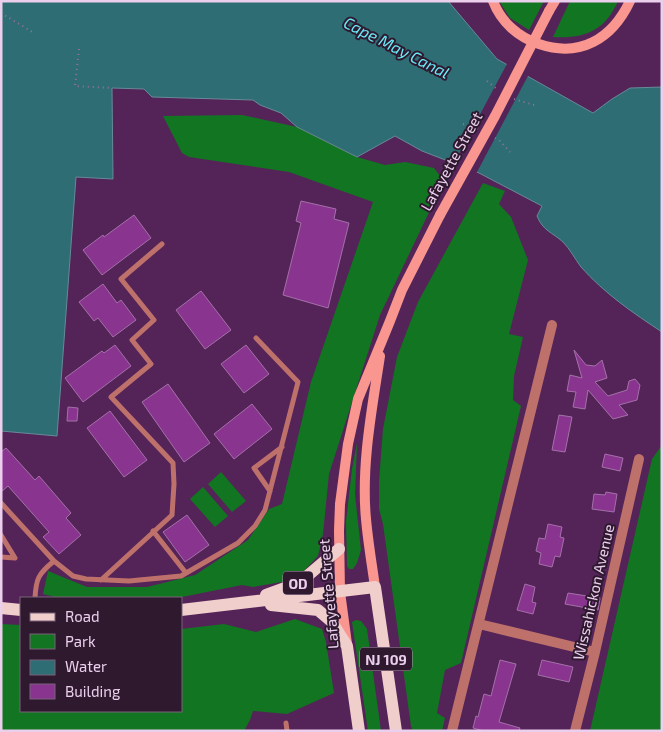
<svg xmlns="http://www.w3.org/2000/svg" width="663" height="732" font-family="'Exo 2',sans-serif">
  <rect width="100%" height="100%" fill="#542458"/>
  <path fill="#127521" d="M499 1H544L529 30 510 18Z
    M570 1H618C605 31 584 39 553 37Z
    M242 115 297 127 357 157 385 165 405 162 434 168 444 181 380 315 329 474 323 534 318 556 302 573 282 582 253 587 242 585 177 598H59L43 594 48 571 87 587H147L195 575 248 540 269 509 282 504 311 382 373 202 289 172 189 157 182 153 163 116Z
    M483 183 505 191 499 204 511 217 528 260 509 334 523 337 514 376 513 400 521 406 461 663 445 670 437 713 445 718 442 731H413L411 726 383 524 379 509V481L383 429 397 357 418 302Z
    M357 443 355 495 361 550 357 563 353 569H349L347 566 346 522 352 469Z
    M662 445V731H590L652 459Z
    M221 472 246 501 232 512 208 484Z
    M203 487 228 516 215 527 190 499Z
    M295 619 322 629 326 642 334 693 287 714 253 711 250 720 244 731H1V624L21 625V711H181V629L224 624 256 632Z
    M356 620 361 621 367 629 381 731H368L352 622Z"/>
  <path fill="#2f6d74" stroke="#678a98" d="M1 1H448L497 59 593 113 612 99 630 88 662 87V332C633 313 604 293 581 267 575 259 570 249 563 242 552 232 543 231 537 216L542 206 479 173 422 151 395 136 357 157 297 127 281 113 260 105 253 100 152 97 144 89 112 88 113 179 76 177 57 436 1 431Z"/>
  <path fill="#542458" d="M508 62 529 74 476 174 453 165Z"/>
  <path fill="#893590" stroke="#a470a8" d="M301 201 336 209 334 219 349 223 328 308 283 295 301 223 296 221Z
    M134 215 151 238 102 275 83 250 103 235 104 237Z
    M103 284 117 303 121 300 136 320 113 337 98 318 94 321 79 302Z
    M201 291 231 330 205 349 176 310Z
    M115 345 131 366 83 402 65 378 102 351 104 353Z
    M246 345 269 374 244 393 221 364Z
    M574 350 586 365 595 366 602 360 607 378 595 382 608 396 627 390 629 381 635 379 640 385 637 400 619 405 628 415 613 419 588 390 585 409 573 407 576 392 567 391 570 375 582 378Z
    M168 384 210 443 184 462 142 402Z
    M252 404 272 429 234 459 214 434Z
    M68 407 78 408 77 421H67Z
    M110 411 147 460 124 477 87 428Z
    M559 415 572 417 565 452 552 450Z
    M6 448 35 480 39 476 71 513 66 518 81 535 59 554 43 537 49 532 8 486 1 492V452Z
    M605 454 623 458 620 471 602 467Z
    M606 492 617 494 614 512 592 509 594 494 605 495Z
    M187 515 209 545 185 562 163 532Z
    M548 524 562 527 560 537 564 538 560 557 555 556 552 567 539 564 541 553 536 551 539 538 545 539Z
    M525 584 535 587 532 602 536 603 533 614 517 610Z
    M568 593 600 598 598 610 565 604Z
    M500 660 516 664 499 722 520 728 519 731H484L473 728 476 716 478 717 484 694 491 696Z
    M542 660 573 667 569 682 538 675Z"/>
  <g fill="none" stroke-linecap="round" stroke-linejoin="round">
    <path stroke="#99729c" stroke-width="2" stroke-dasharray="1 4" stroke-linecap="butt" d="M1 13 34 33
      M79 49 75 86 112 88
      M487 81 497 89
      M514 99 537 106
      M463 124 478 129
      M495 138 500 141 510 152"/>
    <path stroke="#be716b" stroke-width="5" d="M270 491 254 468 282 447
      M1 503 54 561
      M153 531 186 573
      M1 535 15 558 1 557
      M101 580 172 515 174 484 173 463 111 397 151 364 132 340 154 320 121 279 162 244
      M35 598C36 579 38 574 54 561L73 576 86 579 129 581 181 576 238 543 255 526 265 510 298 382 256 338
      M286 723 287 731"/>
    <path stroke="#be716b" stroke-width="10" d="M479 624 595 652
      M452 731 552 325
      M575 731 595 652 639 459"/>
    <path stroke="#f9968f" stroke-width="10" d="M493 1C501 22 518 37 539 44 580 58 612 39 630 1
      M549 11 555 1
      M375 587C372 565 368 542 366 519 361 465 372 409 380 356
      M347 644 340 592 339 531 340 504 348 444 358 399 390 321 402 290 440 215"/>
    <path stroke="#efcecb" stroke-width="12" d="M266 595 299 583 339 549
      M271 605 318 610 331 621 347 646 359 731
      M1 608 21 610
      M181 610 375 587 396 731"/>
    <path stroke="#f9968f" stroke-width="10" d="M440 215 495 116 549 11"/>
  </g>
  <g text-anchor="middle" dominant-baseline="central" stroke-width="4" stroke-linejoin="round" paint-order="stroke">
    <g fill="#2e192f" stroke="#b298b4" stroke-width="1">
      <rect x="283" y="571.5" width="30" height="23" rx="4"/>
      <rect x="360" y="647.5" width="52" height="23" rx="4"/>
    </g>
    <g font-size="14" font-weight="bold" fill="#ebcfed">
      <text x="298" y="583">OD</text>
      <text x="386" y="659">NJ 109</text>
    </g>
    <g font-size="15" fill="#ebcfed" stroke="#2e192f">
      <text transform="translate(451 161) rotate(-61)">Lafayette Street</text>
      <text transform="translate(593 592) rotate(-77)">Wissahickon Avenue</text>
      <text transform="translate(328 594) rotate(-95)">Lafayette Street</text>
    </g>
    <g font-size="16" font-style="italic" fill="#6aebf8" stroke="#2e192f">
      <text transform="translate(397 47) rotate(27)">Cape May Canal</text>
    </g>
  </g>
  <rect width="663" height="732" fill="none" stroke="#ebcfed" stroke-width="5"/>
  <rect x="20" y="597" width="162" height="115" fill="#2e192f" stroke="#7a627b"/>
  <rect x="30" y="613" width="25" height="8" fill="#efcecb" stroke="#7a627b"/>
  <text x="65" y="622" font-size="15" fill="#ebcfed">Road</text>
  <rect x="30" y="634" width="25" height="15" fill="#127521" stroke="#7a627b"/>
  <text x="65" y="647" font-size="15" fill="#ebcfed">Park</text>
  <rect x="30" y="660" width="25" height="15" fill="#2f6d74" stroke="#7a627b"/>
  <text x="65" y="672" font-size="15" fill="#ebcfed">Water</text>
  <rect x="30" y="684" width="25" height="15" fill="#893590" stroke="#7a627b"/>
  <text x="65" y="697" font-size="15" fill="#ebcfed">Building</text>
</svg>
